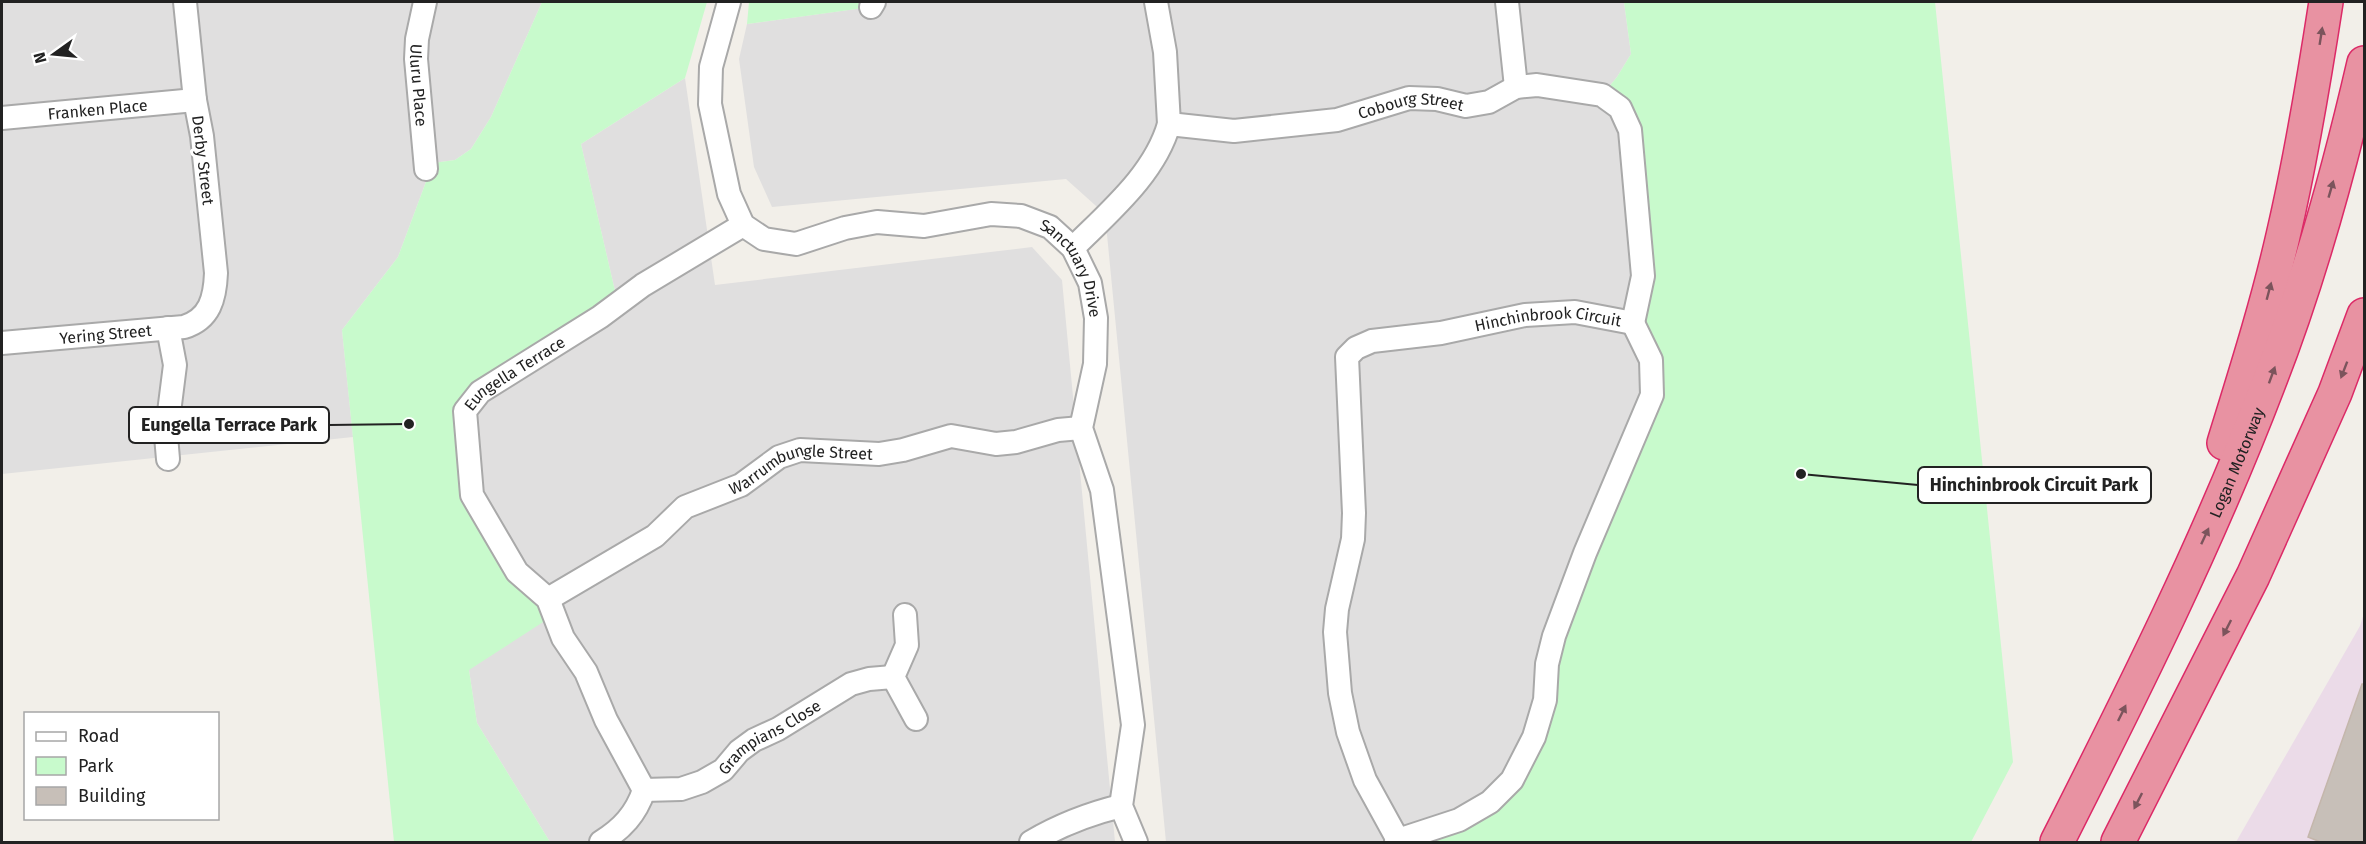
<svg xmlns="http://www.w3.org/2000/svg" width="2366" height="844" font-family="'Fira Sans',sans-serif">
  <rect width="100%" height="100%" fill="#f2efe9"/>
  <path fill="#e0dfdf" d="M2 2H542L491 117 471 149 455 160 433 163 398 257 342 330 353 437 2 474Z
    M874 2H1624L1631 54 1617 77 1602 95 1620 108 1652 395 1512 780 1396 842H1166L1105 214 1066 179 772 207 754 167 739 59 747 24 870 7Z
    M685 78 715 285 1032 247 1062 280 1115 842H550L477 723 469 670 472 495 465 411 618 304 581 144Z"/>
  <path fill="#ebdbe8" d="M2364 613V842H2236L2360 626Z"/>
  <path fill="#c8facc" d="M542 2H707L685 78 581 144 618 304 465 411 472 495 554 615 469 670 477 723 550 842H394L342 330 398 257 433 163 455 160 471 149 491 117Z
    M749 2H874L871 7 747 24Z
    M1624 2H1935L2013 762 1971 842H1396L1513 780 1547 664 1652 395 1633 323 1630 130 1602 95 1617 77 1631 54Z"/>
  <path fill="#c7bfb8" stroke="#c4b6ab" stroke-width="1.5" d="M2362 684H2364V843H2323L2308 837Z"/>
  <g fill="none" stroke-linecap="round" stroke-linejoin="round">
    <defs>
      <g id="minor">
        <path id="s1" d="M425 2 417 39 416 59 426 169"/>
        <path id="s2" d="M729 2 711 67 710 104 729 194 743 225 764 239 796 244 845 228 877 222 924 226 991 214 1021 216 1050 227 1073 248 1090 283 1096 318 1095 364 1081 428 1102 490 1133 725 1121 806 1136 842"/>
        <path d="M1156 2 1165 52 1169 124"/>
        <path d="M1507 2 1516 87"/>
        <path d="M871 7 874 2"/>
        <path id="s3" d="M2 118 195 100"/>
        <path id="s4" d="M1073 248C1109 212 1155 174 1169 124L1234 131 1337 120 1409 98 1437 99 1466 106 1489 102 1516 87 1537 85 1602 95 1620 108 1630 130 1643 276 1633 323"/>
        <path d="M168 328 175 365 166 436 168 459"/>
        <path id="s5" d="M2 343 184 327C210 319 215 298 216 273L202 136 195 100 185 2"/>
        <path id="s6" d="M548 599 655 536 685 507 741 485 779 457 800 450 879 454 903 450 951 436 996 444 1016 442 1058 430 1081 428"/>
        <path d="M905 615 907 645 893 677 916 719"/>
        <path id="s7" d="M644 790 681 789 702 782 723 770 739 751 754 740 778 729 851 684 869 679 893 677"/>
        <path id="s8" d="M1398 840 1365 780 1348 732 1340 693 1335 632 1337 609 1353 539 1354 513 1347 357 1356 348 1372 341 1441 333 1525 315 1575 312 1633 323"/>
        <path id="s9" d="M601 842C622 829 636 814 644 790L606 720 586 672 563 638 548 599 517 572 472 495 465 411 480 392 600 317 643 285 743 225"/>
        <path d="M1031 842C1060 825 1088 814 1121 806"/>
        <path d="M1396 842 1398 840 1459 820 1490 802 1512 780 1534 737 1545 700 1547 664 1554 636 1585 553 1652 395 1651 360 1633 323"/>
      </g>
      <g id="highway">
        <path d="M2224 443C2245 375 2267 306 2283 236 2301 159 2314 80 2326 2"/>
        <path id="s10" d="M2057 842C2133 692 2208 542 2268 385 2309 281 2339 171 2364 63"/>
        <path d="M2118 842 2253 576 2335 393 2364 315"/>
      </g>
    </defs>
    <use href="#minor" stroke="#a9a9a9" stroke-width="26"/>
    <use href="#highway" stroke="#dc2a67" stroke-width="36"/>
    <use href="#minor" stroke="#fff" stroke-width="22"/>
    <use href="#highway" stroke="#e892a2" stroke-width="33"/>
  </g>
  <defs><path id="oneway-solid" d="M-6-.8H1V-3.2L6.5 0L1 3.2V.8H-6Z" transform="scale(1.5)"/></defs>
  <g fill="#7b545c">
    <use href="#oneway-solid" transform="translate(2321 36) rotate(-81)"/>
    <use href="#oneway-solid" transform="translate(2331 189) rotate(-74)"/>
    <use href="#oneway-solid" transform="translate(2269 291) rotate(-75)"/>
    <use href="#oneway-solid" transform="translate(2344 370) rotate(111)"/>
    <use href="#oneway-solid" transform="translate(2272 375) rotate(-70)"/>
    <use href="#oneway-solid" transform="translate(2205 536) rotate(-65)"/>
    <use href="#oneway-solid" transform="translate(2227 628) rotate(117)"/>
    <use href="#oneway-solid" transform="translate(2122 713) rotate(-64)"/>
    <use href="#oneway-solid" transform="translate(2138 801) rotate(117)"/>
  </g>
  <g text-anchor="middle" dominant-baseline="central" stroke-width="6" stroke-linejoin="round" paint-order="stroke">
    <g font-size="16" fill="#222" stroke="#fff">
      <text stroke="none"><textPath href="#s1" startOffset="84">Uluru Place</textPath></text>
      <text stroke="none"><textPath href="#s3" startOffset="96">Franken Place</textPath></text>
      <text stroke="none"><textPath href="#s4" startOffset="404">Cobourg Street</textPath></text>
      <text transform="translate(203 160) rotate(83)">Derby Street</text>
      <text stroke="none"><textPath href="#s2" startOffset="596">Sanctuary Drive</textPath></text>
      <text stroke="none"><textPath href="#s8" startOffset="706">Hinchinbrook Circuit</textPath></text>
      <text stroke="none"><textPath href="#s5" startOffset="104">Yering Street</textPath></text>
      <text stroke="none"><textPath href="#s9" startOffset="561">Eungella Terrace</textPath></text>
      <text stroke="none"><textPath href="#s10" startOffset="420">Logan Motorway</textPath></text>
      <text stroke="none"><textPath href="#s6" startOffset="291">Warrumbungle Street</textPath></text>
      <text stroke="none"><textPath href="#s7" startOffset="141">Grampians Close</textPath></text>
    </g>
  </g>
  <path fill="none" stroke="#222" stroke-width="2" d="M409 424L329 425M1801 474L1918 485"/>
  <g fill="#222" stroke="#fff" stroke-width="2">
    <circle cx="409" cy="424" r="6"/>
    <circle cx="1801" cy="474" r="6"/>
  </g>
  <g fill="#fff" stroke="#222" stroke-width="2">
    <rect x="129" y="407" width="200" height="36" rx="6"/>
    <rect x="1918" y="467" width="233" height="36" rx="6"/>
  </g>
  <g font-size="18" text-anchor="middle" font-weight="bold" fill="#222">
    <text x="229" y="431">Eungella Terrace Park</text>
    <text x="2034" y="491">Hinchinbrook Circuit Park</text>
  </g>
  <rect width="2366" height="844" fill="none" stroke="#222222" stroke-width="6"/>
  <rect x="24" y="712" width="195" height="108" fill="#ffffff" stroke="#a7a7a7" stroke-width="1.5"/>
  <rect x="36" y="732" width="30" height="9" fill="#ffffff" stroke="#a7a7a7" stroke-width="1.5"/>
  <text x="78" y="742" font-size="18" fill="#222222">Road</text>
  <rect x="36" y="757" width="30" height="18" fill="#c8facc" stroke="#a7a7a7" stroke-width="1.5"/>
  <text x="78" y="772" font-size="18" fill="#222222">Park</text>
  <rect x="36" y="787" width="30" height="18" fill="#c7bfb8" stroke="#a7a7a7" stroke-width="1.5"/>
  <text x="78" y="802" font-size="18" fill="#222222">Building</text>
  <g transform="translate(54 54) rotate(255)" stroke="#ffffff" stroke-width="4.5" paint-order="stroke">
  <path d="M0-4.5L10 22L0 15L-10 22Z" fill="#222222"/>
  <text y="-9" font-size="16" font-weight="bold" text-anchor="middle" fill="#222222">N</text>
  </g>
</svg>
